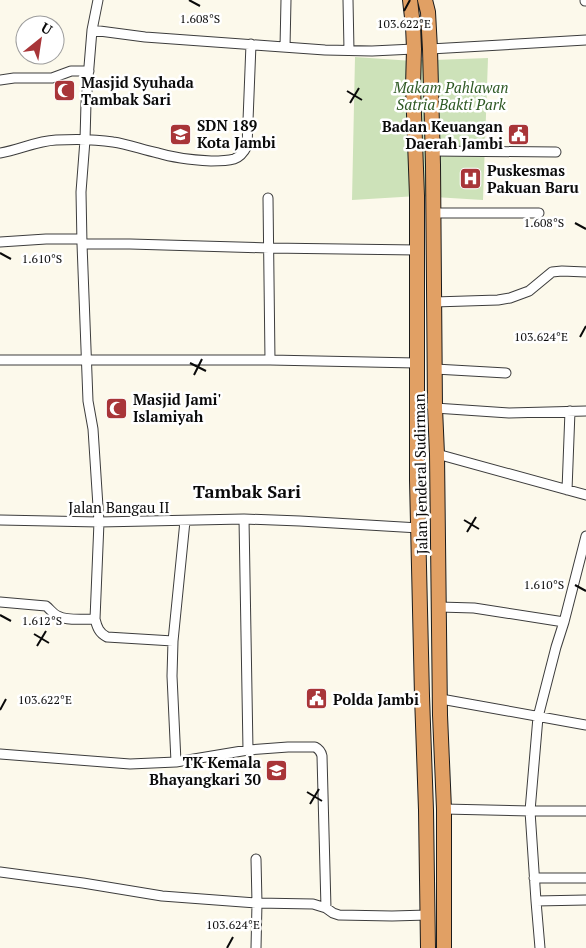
<svg xmlns="http://www.w3.org/2000/svg" width="586" height="948" font-family="'PT Serif',serif">
  <rect width="100%" height="100%" fill="#fcf9eb"/>
  <path fill="#cde2b9" d="M355 57 413 61 415 59 434 60 488 58 483 200 418 196 352 200Z"/>
  <g fill="none" stroke-linecap="round" stroke-linejoin="round">
    <defs>
      <path id="minor" d="M98 0 92 30 86 103 85 140 81 192 82 244 88 401 93 429 99 522 95 619C97 627 99 633 107 637L173 641
        M348 0 349 50
        M585 1H586
        M92 30 145 37 325 50 372 51 414 49
        M285 47 286 0
        M430 49 586 40
        M0 80 14 78H52L71 71H89
        M432 151 556 152
        M0 153C19 150 36 141 56 140 74 139 95 139 113 142 128 144 143 150 158 153 174 158 193 160 211 161 218 161 227 161 234 159 240 157 244 152 247 146L251 44
        M268 198 270 360
        M434 213H539
        M0 242 46 239H81
        M82 244H130L269 248 417 250
        M434 302 498 300 510 298 529 291 552 272 562 271 586 272
        M0 360H270L416 363
        M435 369 506 373
        M435 408 509 413 586 411
        M437 454 586 495
        M567 490 570 411
        M244 519 248 750
        M0 520 99 522 244 519 300 521 419 528
        M0 602 46 606C50 609 53 614 58 616 67 621 85 619 95 619
        M439 607 474 608 564 622 556 647 538 717 530 811 536 901 540 948
        M564 622 586 536
        M441 699 586 725
        M0 754 130 764 176 762 248 750 288 747H315C319 749 321 751 322 756L326 908
        M176 762 172 676 173 641 185 521
        M444 809 530 811H586
        M0 872 83 883 162 896 257 903 313 904 326 908 333 913 339 915 392 916 428 915
        M534 878H586
        M536 901 586 900
        M256 948 257 903 256 859"/>
      <path id="highway" d="M410 0 413 26 414 49 413 87 417 196V480L422 696 426 810 428 948
        M425 0 428 12 430 49 433 165 435 408 437 454 440 715 444 809V948"/>
    </defs>
    <use href="#minor" stroke="#3d3d3d" stroke-width="11"/>
    <use href="#highway" stroke="#1b1b1b" stroke-width="16"/>
    <use href="#minor" stroke="#fff" stroke-width="9"/>
    <use href="#highway" stroke="#e1a064" stroke-width="14"/>
  </g>
  <path fill="none" stroke="#0a0a0a" stroke-width="2" d="M189 0 200 6M404 11 410 0M347 91 362 100M350 103 359 88M575 223 586 229M0 253 11 259M580 337 586 326M190 363 206 371M194 375 202 359M464 520 479 529M467 532 476 517M575 585 586 591M0 615 11 621M34 634 49 643M37 646 46 631M0 710 6 699M307 792 322 801M310 804 319 789M227 948 233 937"/>
  <defs>
    <symbol id="mosque-square" viewBox="-11 -11 22 22"><rect x="-9" y="-9" width="18" height="18" rx="4" fill="#a83538" stroke="#fff"/><path d="M3.5-4.9A6 6 0 1 0 3.5 4.9A5 5 0 1 1 3.5-4.9Z" fill="#fff"/></symbol>
    <symbol id="school-square" viewBox="-11 -11 22 22"><rect x="-9" y="-9" width="18" height="18" rx="4" fill="#a83538" stroke="#fff"/><path d="M0-5L7-2L0 1L-7-2ZM-4 1L0 2.5L4 1V4Q0 6-4 4Z" fill="#fff"/></symbol>
    <symbol id="civic-square" viewBox="-11 -11 22 22"><rect x="-9" y="-9" width="18" height="18" rx="4" fill="#a83538" stroke="#fff"/><path d="M-.6-6.5H3V-4.5H.6V-3L4-1V1h2V6H-6V1h2V-1L-.6-3ZM-1.2 2.5V6h2.4V2.5Z" fill="#fff"/></symbol>
    <symbol id="hospital-square" viewBox="-11 -11 22 22"><rect x="-9" y="-9" width="18" height="18" rx="4" fill="#a83538" stroke="#fff"/><path d="M-5-5h3v3.5h4V-5h3V5h-3V1.5h-4V5h-3Z" fill="#fff"/></symbol>
  </defs>
  <g fill-rule="evenodd">
    <use href="#mosque-square" x="52" y="78" width="25" height="25"/>
    <use href="#school-square" x="168" y="122" width="25" height="25"/>
    <use href="#civic-square" x="506" y="122" width="25" height="25"/>
    <use href="#hospital-square" x="458" y="166" width="25" height="25"/>
    <use href="#mosque-square" x="104" y="396" width="25" height="25"/>
    <use href="#civic-square" x="304" y="686" width="25" height="25"/>
    <use href="#school-square" x="264" y="758" width="25" height="25"/>
  </g>
  <g text-anchor="middle" dominant-baseline="central" stroke-width="5" stroke-linejoin="round" paint-order="stroke">
    <g font-size="15" font-weight="bold" fill="#0a0a0a" stroke="#fff" text-anchor="start">
      <text x="81" y="82">Masjid Syuhada<tspan x="81" dy="17">Tambak Sari</tspan></text>
      <text x="197" y="125">SDN 189<tspan x="197" dy="17">Kota Jambi</tspan></text>
      <text x="503" y="126" text-anchor="end">Badan Keuangan<tspan x="503" dy="17">Daerah Jambi</tspan></text>
      <text x="487" y="170">Puskesmas<tspan x="487" dy="17">Pakuan Baru</tspan></text>
      <text x="133" y="399">Masjid Jami'<tspan x="133" dy="17">Islamiyah</tspan></text>
      <text x="333" y="699">Polda Jambi</text>
      <text x="261" y="762" text-anchor="end">TK Kemala<tspan x="261" dy="17">Bhayangkari 30</tspan></text>
    </g>
    <g font-size="15" font-style="italic" fill="#2e5924" stroke="#fff">
      <text x="451" y="87">Makam Pahlawan<tspan x="451" dy="17">Satria Bakti Park</tspan></text>
    </g>
    <g font-size="15" fill="#0a0a0a" stroke="#fff">
      <text transform="translate(420 474) rotate(-91)">Jalan Jenderal Sudirman</text>
      <text x="119" y="507">Jalan Bangau II</text>
    </g>
    <g font-size="18" font-weight="bold" fill="#0a0a0a" stroke="#fff">
      <text x="247" y="491">Tambak Sari</text>
    </g>
  </g>
  <g font-size="12" text-anchor="middle" fill="#0a0a0a" stroke="#fff" stroke-width="5" stroke-linejoin="round" paint-order="stroke">
    <text x="200" y="23">1.608°S</text>
    <text x="404" y="28">103.622°E</text>
    <text x="544" y="227">1.608°S</text>
    <text x="42" y="263">1.610°S</text>
    <text x="541" y="341">103.624°E</text>
    <text x="544" y="589">1.610°S</text>
    <text x="42" y="625">1.612°S</text>
    <text x="45" y="704">103.622°E</text>
    <text x="233" y="929">103.624°E</text>
  </g>
  <g transform="translate(40 40) rotate(30)"><circle r="24" fill="#ffffff" stroke="#9d9d9d"/>
  <path d="M0-4L9 19L0 12L-9 19Z" fill="#a83538"/>
  <text y="-8" font-size="14" font-weight="bold" text-anchor="middle" fill="#0a0a0a">U</text>
  </g>
</svg>
